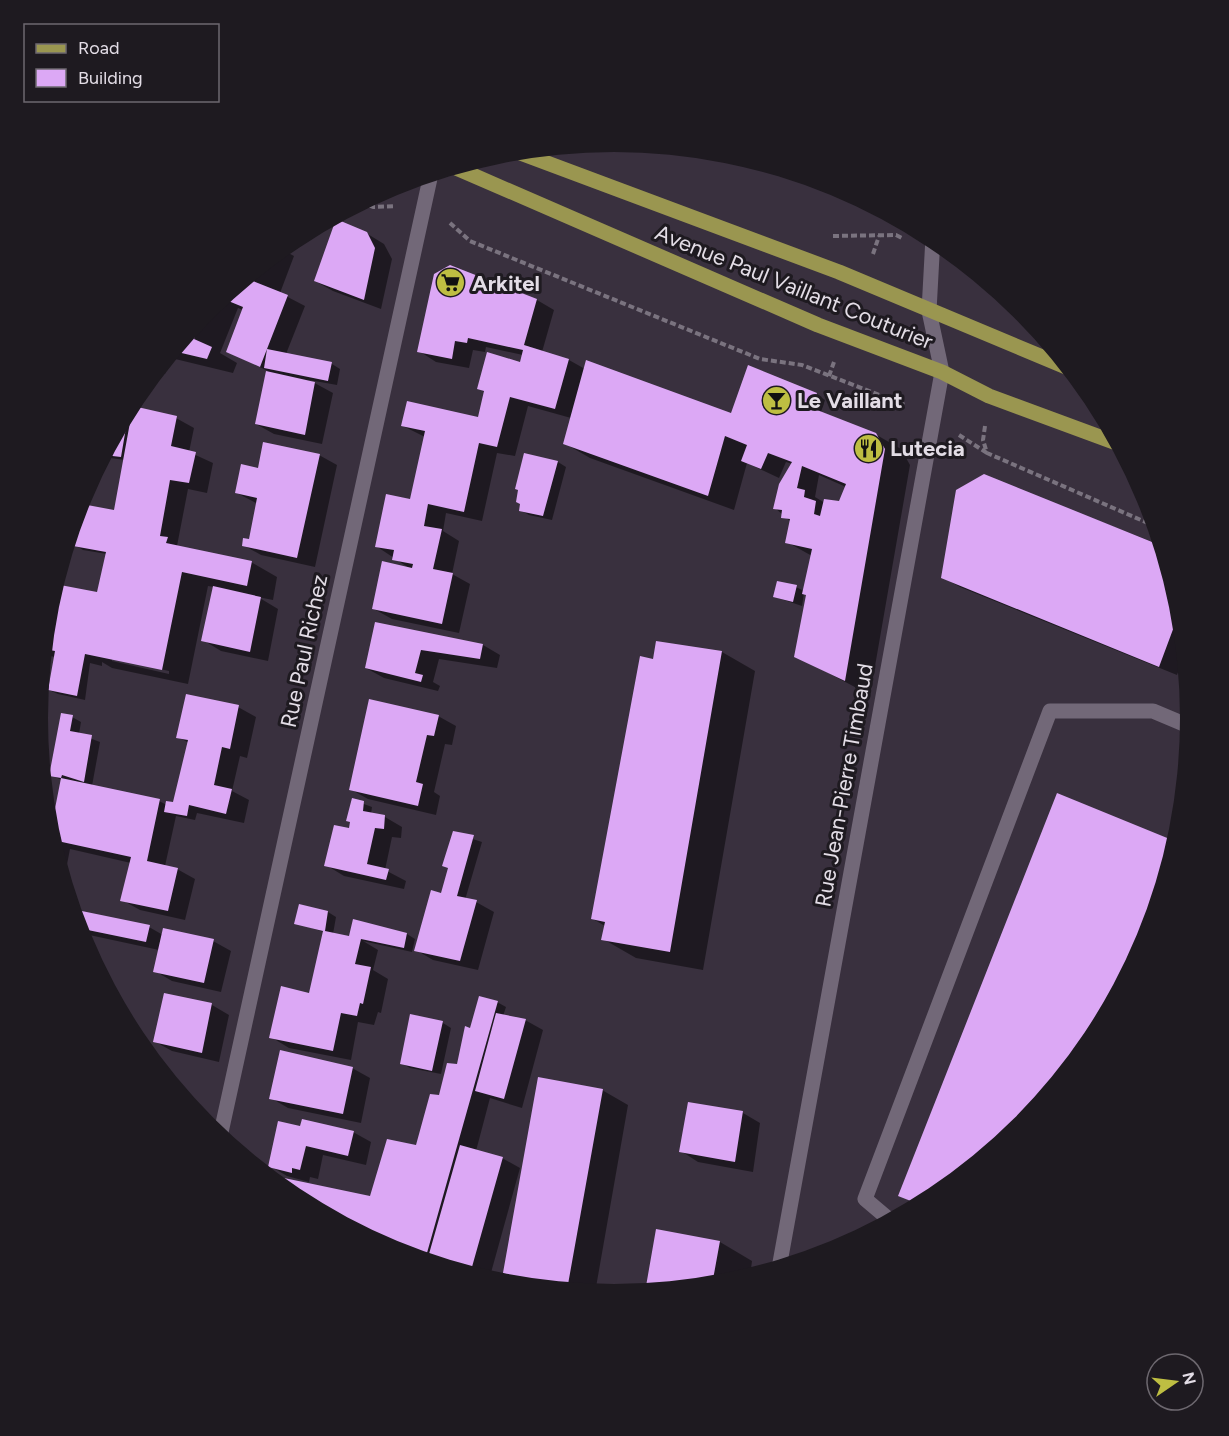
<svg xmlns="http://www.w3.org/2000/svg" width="1229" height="1436" font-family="Figtree,sans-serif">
  <rect width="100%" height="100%" fill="#39303e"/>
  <path fill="#0007" fill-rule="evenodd" d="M817 179 836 185 889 213 823 190 815 185Z
    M366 233 384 244 392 259 381 309 333 291 315 281Z
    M281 249 294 256 280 293 305 306 286 354 332 364 340 369 337 385 309 380 333 393 322 444 274 434 256 424 268 371 228 352 243 310 238 308 220 353 237 363 233 373 171 358 165 374 157 370 207 310Z
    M537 300 554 310 542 352 569 360 585 369 732 416 748 367 817 395 825 400 821 412 875 434 901 449 910 465 870 695 796 656 807 595 804 593 802 606 775 597 796 587 804 591 812 556 787 542 791 522 775 508 793 464 786 462 779 478 747 463 734 510 590 458 564 443 571 418 528 406 515 456 497 453 482 521 446 513 443 531 459 541 452 574 470 584 459 633 392 619 374 609 409 568 376 546 411 501 425 437 403 426 479 419 486 393 478 388 521 364 523 355 486 347 485 352 473 350 469 368 436 362 419 351ZM819 475 846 487 840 503H825L815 497Z
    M125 417 132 420 176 418 194 428 189 452 213 463 207 493 188 489 177 546 251 562 277 577 273 600 258 597 278 609 268 661 221 651 203 640 214 587 208 586 188 684 112 668 102 662V666L90 663 85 700 58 694 49 690 56 657 44 655 49 605 55 586 97 593 107 554 83 550 75 545 115 512 125 460 103 457ZM112 658 169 671V674L112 661Z
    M319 455 337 465 315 567 261 555 243 545 250 541 258 504 237 493 259 470Z
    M558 462 566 467 552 520 529 515 520 510 522 504Z
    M984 476 1163 546 1180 606 1185 653 1177 675 960 587 942 577Z
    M376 623 483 645 500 655 497 668 439 659 433 682 440 686 438 691 384 678 366 668Z
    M657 642 722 652 755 671 703 970 636 958 603 939 605 926 593 919Z
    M238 707 256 717 247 758 240 756 232 791 249 800 244 823 197 813 195 820 176 816 165 866 177 869 195 879 185 920 140 910 122 900 131 863 70 849 64 880 52 842H56L51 837 62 780 50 775 72 717 81 722 79 734 100 742 92 786 159 801 167 805 174 804 189 743 178 737Z
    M438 716 456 726 452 745 445 744 434 792 440 796 436 815 368 799 350 789Z
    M353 800 372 807 371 814 385 817 402 827 401 838 392 837 385 870 406 881 404 889 344 876 326 865 350 830Z
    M454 833 482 842 465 900 476 902 494 912 478 970 433 960 416 950 442 894 450 869Z
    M1177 843 1147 939 1094 1039 1022 1126 935 1198 919 1206 900 1195Z
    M300 906 328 912 336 917 333 934 357 940 354 921 407 934 415 939 412 952 363 941 378 950 373 970 388 979 381 1013 378 1012 374 1025 358 1022 351 1060 289 1048 271 1037 310 994 324 932 296 923Z
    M73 910 149 927 163 935 213 941 231 951 221 992 172 981 155 971 159 950 80 933Z
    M165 995 212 1005 229 1015 219 1062 172 1051 154 1041Z
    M497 1002 506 1007 503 1016 525 1020 543 1030 522 1108 490 1098 476 1151 502 1158 520 1168 489 1280 393 1251 349 1227 350 1225 294 1198 267 1176 370 1198 417 1147 440 1097 458 1066 471 1029Z
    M412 1016 443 1023 451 1028 441 1074 410 1068 401 1063Z
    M352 1068 370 1078 361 1123 288 1108 271 1098Z
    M602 1090 628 1105 595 1293 502 1284Z
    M689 1103 743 1113 760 1123 753 1172 698 1162 681 1151Z
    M301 1128 353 1132 371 1142 366 1165 323 1155 318 1179 310 1177 309 1182 287 1176 270 1166Z
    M720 1242 752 1261 750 1277 727 1284 646 1292Z"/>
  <path fill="#dca8f5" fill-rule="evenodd" d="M815 179 836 185 880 209 813 185Z
    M336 219 367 232 375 248 364 300 314 281Z
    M450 265 537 299 524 345 569 359 555 409 510 397 497 447 479 443 464 512 428 504 424 526 442 529 433 569 453 573 442 624 372 609 382 561 412 568 413 564 392 560 394 550 375 547 386 494 410 499 425 431 401 426 407 401 478 417 484 391 477 389 487 352 520 362 523 350 468 338 467 343 455 341 452 359 417 352 434 274Z
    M258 268 253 281 288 295 267 349 332 362 328 381 264 368 267 349 260 367 226 352 243 307 221 298Z
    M203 314 194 339 212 347 207 359 173 351Z
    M586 360 731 413 748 365 817 393 812 408 876 433 885 449 845 681 794 657 806 595 802 594 812 549 785 543 790 519 781 518 782 510 773 509 779 484 792 462 768 453 761 469 741 461 747 445 725 436 708 496 563 444ZM802 466 846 484 839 501 824 499 820 516 814 514 816 501 804 497 805 490 797 488Z
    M266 371 315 382 305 435 255 424Z
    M133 406 177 416 171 446 196 452 189 483 170 480 160 536 168 537 166 543 252 561 247 586 182 572 162 670 85 654 77 696 48 690 55 651 44 649 49 605 55 584 97 592 106 552 73 546 77 525 82 504 114 510Z
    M125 415 128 416 121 457 104 455Z
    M263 442 320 454 297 558 242 546 243 538 249 539 257 498 235 493 241 464 258 468Z
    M524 453 558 461 543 516 519 511 520 504 516 502 518 490 515 489Z
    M984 474 1162 546 1180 606 1182 626 1175 624 1159 667 941 578 956 490Z
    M777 581 797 585 793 602 773 597Z
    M213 586 261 597 250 652 201 641Z
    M375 622 483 644 480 659 421 650 415 673 423 675 421 682 365 668Z
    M656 641 722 651 670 952 601 940 605 922 591 919 640 656 653 659Z
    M186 694 239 705 230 749 222 747 214 785 232 789 226 814 189 805 187 816 164 812 166 801 173 802 188 740 176 738Z
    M369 699 439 715 434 736 427 735 416 782 423 784 418 806 349 790Z
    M61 713 73 715 70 731 92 735 84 782 62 775 61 778 49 776Z
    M61 778 160 799 147 861 178 868 168 911 120 901 131 857 62 842 58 863 50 834Z
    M1057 793 1177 842 1147 939 1094 1039 1022 1126 935 1198 921 1205 898 1196Z
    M352 798 364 801 363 811 385 815 384 829 375 828 367 864 389 869 386 880 324 866 334 825 349 828 350 822 346 821Z
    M453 831 474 835 457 896 477 900 460 961 414 951 431 890 441 893 448 868 442 866Z
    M299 904 328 911 325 931 349 936 353 919 407 933 404 948 361 939 355 964 371 967 363 1004 360 1003 357 1016 341 1013 333 1051 269 1038 281 986 309 993 323 931 294 924Z
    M72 909 150 925 146 942 78 928Z
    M163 928 214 939 204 983 153 972Z
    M164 993 212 1003 202 1053 153 1042Z
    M479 996 498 1001 425 1260 393 1251 348 1226 349 1219 325 1215 294 1198 265 1174 370 1196 387 1139 416 1145 430 1094 439 1095 447 1063 457 1064 465 1026 470 1028Z
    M496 1013 526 1019 504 1099 475 1091Z
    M410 1014 443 1021 432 1071 400 1064Z
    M280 1050 353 1067 343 1114 269 1099Z
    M538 1077 603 1089 567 1290 501 1284Z
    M688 1102 743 1111 735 1162 679 1152Z
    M302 1119 354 1131 348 1156 306 1146 300 1170 292 1168V1173L268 1167 278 1121 300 1126Z
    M460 1145 503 1157 470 1274 427 1261Z
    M656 1229 720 1241 712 1285 645 1292Z"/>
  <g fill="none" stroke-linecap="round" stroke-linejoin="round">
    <path stroke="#7a737f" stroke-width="4" stroke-dasharray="6 3" stroke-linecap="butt" d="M361 202 373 207 396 206
      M450 223 470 241 760 359 802 365 905 405
      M833 236 896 235 902 238
      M873 254 879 236
      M1006 296 1010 311
      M829 376 834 362
      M985 426 983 440 987 453 1157 527
      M959 435 987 453"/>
    <path stroke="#726878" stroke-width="15" d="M891 1221 865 1199 1050 711H1153L1191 727"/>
    <path stroke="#726878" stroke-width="15" d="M220 1137 431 174
      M779 1268 942 372 929 311"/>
    <path stroke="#726878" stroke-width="15" d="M929 311 933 237"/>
    <path stroke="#9a9650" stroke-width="15" d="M515 151 839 272 1071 369
      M454 167 818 325 942 372 989 396 1119 444"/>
  </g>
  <defs>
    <symbol id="supermarket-disc" viewBox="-11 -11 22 22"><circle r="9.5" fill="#bebe42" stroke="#1e1a20"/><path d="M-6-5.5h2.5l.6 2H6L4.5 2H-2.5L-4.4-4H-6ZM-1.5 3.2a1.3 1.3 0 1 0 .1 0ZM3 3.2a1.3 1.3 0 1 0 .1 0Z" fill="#111"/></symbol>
    <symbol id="bar-disc" viewBox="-11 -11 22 22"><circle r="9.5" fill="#bebe42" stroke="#1e1a20"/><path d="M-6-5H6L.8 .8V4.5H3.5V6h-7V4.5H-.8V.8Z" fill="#111"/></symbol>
    <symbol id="restaurant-disc" viewBox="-11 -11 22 22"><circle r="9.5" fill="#bebe42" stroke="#1e1a20"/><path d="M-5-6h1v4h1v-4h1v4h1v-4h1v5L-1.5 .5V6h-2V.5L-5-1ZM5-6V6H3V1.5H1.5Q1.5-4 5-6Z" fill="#111"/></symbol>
  </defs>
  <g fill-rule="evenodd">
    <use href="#supermarket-disc" x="434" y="266" width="33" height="33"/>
    <use href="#bar-disc" x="760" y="384" width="33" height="33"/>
    <use href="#restaurant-disc" x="852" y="432" width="33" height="33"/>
  </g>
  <g text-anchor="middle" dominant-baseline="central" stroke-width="6" stroke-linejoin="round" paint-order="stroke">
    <g font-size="22" font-weight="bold" fill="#e3dde6" stroke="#1e1a20" text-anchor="start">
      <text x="472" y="283">Arkitel</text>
      <text x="797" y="400">Le Vaillant</text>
      <text x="890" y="448">Lutecia</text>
    </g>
    <g font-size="22" fill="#e3dde6" stroke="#1e1a20">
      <text transform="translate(794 287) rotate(22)">Avenue Paul Vaillant Couturier</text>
      <text transform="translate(304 651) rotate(-78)">Rue Paul Richez</text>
      <text transform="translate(844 785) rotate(-80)">Rue Jean-Pierre Timbaud</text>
    </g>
  </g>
  <path d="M0 0H1229V1436H0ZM48 718a566 566 0 1 1 1132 0a566 566 0 1 1-1132 0Z" fill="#1e1a20" fill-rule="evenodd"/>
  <rect x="24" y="24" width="195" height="78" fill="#1e1a20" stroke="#6d686f" stroke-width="1.5"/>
  <rect x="36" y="44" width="30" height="9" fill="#9a9650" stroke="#6d686f" stroke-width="1.5"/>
  <text x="78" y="54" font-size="18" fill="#e3dde6">Road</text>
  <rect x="36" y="69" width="30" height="18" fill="#dca8f5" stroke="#6d686f" stroke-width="1.5"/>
  <text x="78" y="84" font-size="18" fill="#e3dde6">Building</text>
  <g transform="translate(1175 1382) rotate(76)"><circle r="28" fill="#1e1a20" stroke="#6d686f" stroke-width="1.5"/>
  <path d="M0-4.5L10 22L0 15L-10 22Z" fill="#bebe42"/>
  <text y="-9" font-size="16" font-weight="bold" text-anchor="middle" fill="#e3dde6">N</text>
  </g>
</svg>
